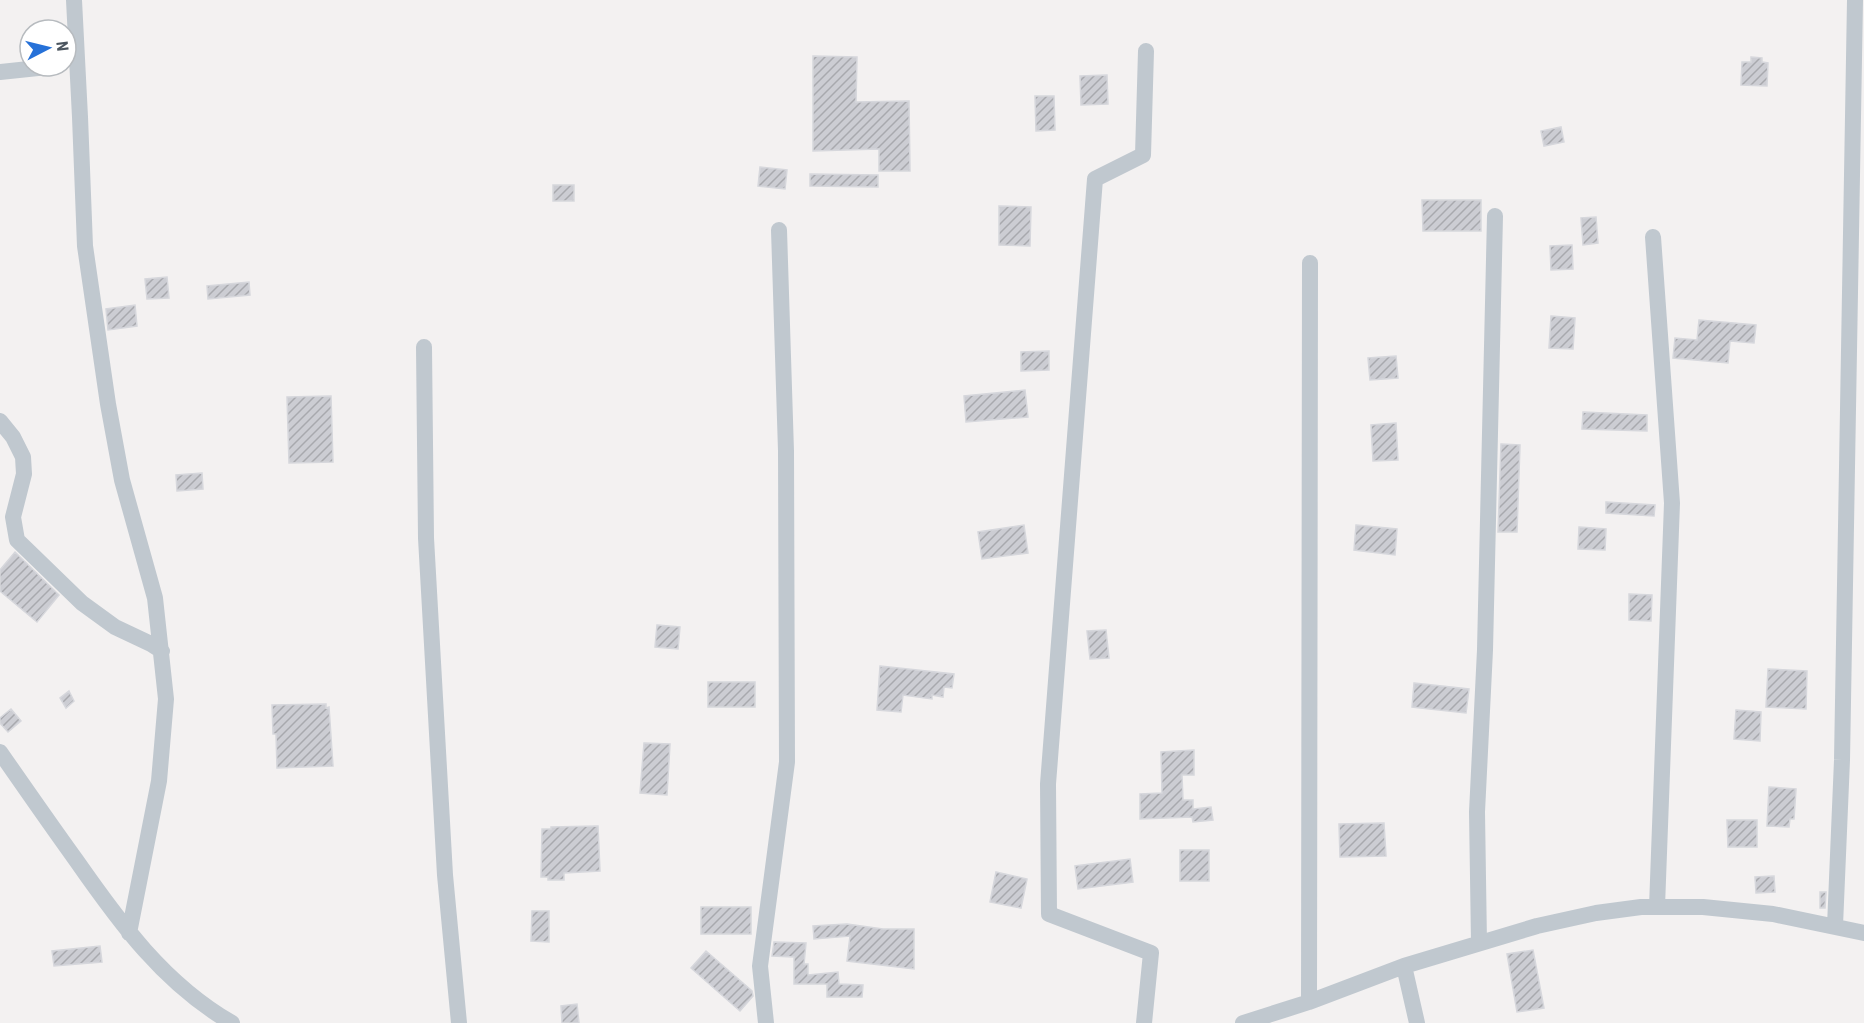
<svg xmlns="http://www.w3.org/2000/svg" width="1864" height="1023" font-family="'Roboto Condensed',sans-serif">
  <defs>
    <pattern id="building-hatch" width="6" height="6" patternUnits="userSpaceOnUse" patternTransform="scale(1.5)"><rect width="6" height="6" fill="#cccdd3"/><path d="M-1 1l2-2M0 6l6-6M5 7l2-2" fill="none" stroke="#a8a9ae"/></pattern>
  </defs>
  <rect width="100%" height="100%" fill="#f3f1f1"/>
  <path fill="url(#building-hatch)" stroke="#d6d7dc" stroke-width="1.5" d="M813 56 857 57 856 102 909 101 910 171H879V149L813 151Z
    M1751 57 1762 58V62L1768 63 1767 86 1741 85 1742 62H1751Z
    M1107 75 1108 104 1081 105 1080 76Z
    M1035 96H1054L1055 130 1036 131Z
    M1561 127 1564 142 1544 146 1541 131Z
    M760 167 787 170 785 189 758 186Z
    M810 174 878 175V187L810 186Z
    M553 185H574V201H553Z
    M1422 200H1481V231H1423Z
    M999 206 1031 207 1030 246 999 245Z
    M1596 217 1598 243 1583 245 1581 218Z
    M1572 245 1573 269 1551 270 1550 246Z
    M167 277 169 298 147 299 145 279Z
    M249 282 250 295 208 299 207 286Z
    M135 305 137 326 108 330 106 309Z
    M1551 316 1575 318 1573 349 1549 348Z
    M1699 320 1756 325 1754 343 1730 341 1728 363 1673 358 1675 338 1697 340Z
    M1049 351V370L1021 371V352Z
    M1396 356 1398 378 1370 380 1368 358Z
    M1025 390 1028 417 966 422 964 396Z
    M331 396 333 462 289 463 287 397Z
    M1583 412 1647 415V431L1582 429Z
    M1396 423 1398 460 1373 461 1371 425Z
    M1501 444 1520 445 1517 532H1498Z
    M202 473 203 489 177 491 176 475Z
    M1606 502 1655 505 1654 516 1606 513Z
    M1024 525 1028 553 982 559 978 532Z
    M1356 525 1397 529 1395 555 1354 550Z
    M1579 527 1606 529 1605 550 1578 549Z
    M15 552 59 595 37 622 0 591V570Z
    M1629 594 1652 595 1651 621 1629 620Z
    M657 625 680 627 678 649 655 647Z
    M1106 630 1109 658 1090 659 1087 631Z
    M880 666 954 674 952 688 944 687 943 697 932 695V699L903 695 901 712 877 710Z
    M1768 669 1807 671 1806 709 1766 707Z
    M708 682H755V707H708Z
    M1414 683 1469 689 1466 713 1412 707Z
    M69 691 74 701 66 708 60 698Z
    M326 704V708L329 707 333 766 277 768 276 734H273L272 705Z
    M11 709 21 721 8 732 0 723V718Z
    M1736 710 1761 712 1760 741 1734 739Z
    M644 743 670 744 667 795 640 793Z
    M1194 750V775H1182L1183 800H1193V809L1211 807 1213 820 1193 822 1192 817 1140 819V794L1162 793 1161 752Z
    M1769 787 1796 789 1794 819H1790L1789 827 1767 826Z
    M1727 820H1757V847H1728Z
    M1384 823 1386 856 1340 857 1339 824Z
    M598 826 600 871 564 873V880H548V877H541L542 829H551V827Z
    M1180 850H1209V881H1180Z
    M1130 859 1133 882 1078 889 1075 866Z
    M996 872 1027 879 1021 908 990 902Z
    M1774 876 1775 892 1756 893 1755 877Z
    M1820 892H1826L1825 908H1820Z
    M701 907H751V934H701Z
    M532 911H549V942L531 941Z
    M847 924 883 929H914V969L847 961 850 936 814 939 813 926Z
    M774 942 806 943 804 964H808V975L838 972 839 984 863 985 862 997H827V984H794V957L772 956Z
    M100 946 102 962 54 966 52 951Z
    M1533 950 1544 1008 1517 1012 1507 954Z
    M706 951 752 991 753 996 740 1011 691 968Z
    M577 1004 579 1023H562L561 1006Z"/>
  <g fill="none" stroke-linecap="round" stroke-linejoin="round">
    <path stroke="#c0c8cf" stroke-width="16" d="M74 0 80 117 85 246 108 404 122 480 155 598 166 699 159 781 129 933
      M0 72 57 66
      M1653 237 1672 503 1657 907
      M424 347 426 538 445 875 459 1023
      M0 421 13 437 23 457 24 474 13 517 17 540 82 603 115 627 151 644 162 651
      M0 752C25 788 50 824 76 860 120 923 164 984 232 1023
      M1835 926 1842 760 1855 0
      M1479 943 1477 812 1485 650 1495 216
      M1404 966 1417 1023
      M1309 1002 1310 263
      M766 1023 760 966 787 762 786 451 779 230
      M1144 1023 1151 953 1049 914 1048 784 1095 179 1143 155 1146 51
      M1243 1023 1309 1002 1404 966 1537 926 1596 913 1641 907H1703L1773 914 1864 933"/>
  </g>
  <g transform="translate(48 48) rotate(83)"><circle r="28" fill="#ffffff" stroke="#b7bbbf" stroke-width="1.5"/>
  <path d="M0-4.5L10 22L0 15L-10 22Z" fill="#2671d8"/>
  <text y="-9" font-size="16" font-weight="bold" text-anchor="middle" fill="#4a545e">N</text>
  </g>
</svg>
